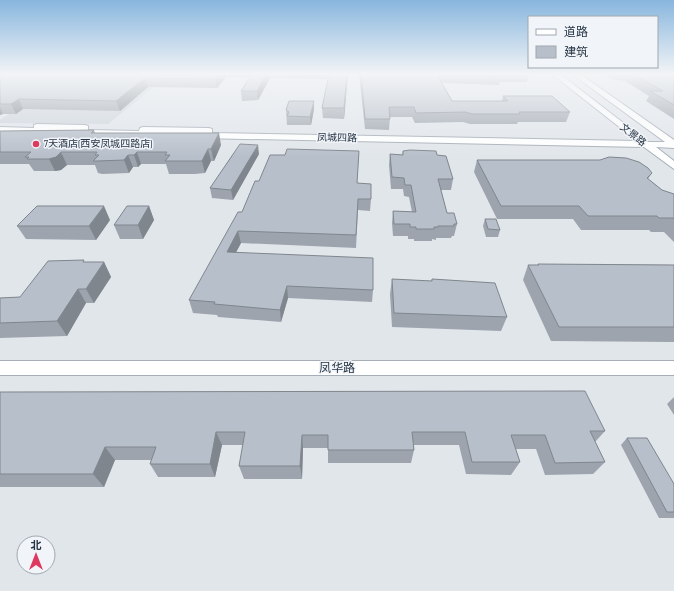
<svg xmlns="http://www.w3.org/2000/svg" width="674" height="591" font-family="'Sofia Sans Condensed','Noto Sans SC',sans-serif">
  <rect width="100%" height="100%" fill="#e1e6eb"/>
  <path fill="#ced5dd" d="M71 74H170L108 124 0 123V120Z"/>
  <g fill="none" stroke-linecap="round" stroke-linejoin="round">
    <defs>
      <path id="secondary" d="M552 74H560L648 142H665L572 74H580L674 140V148L656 147 674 161V169L644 147 199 138 196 137V133H157L156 136 153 137 75 135 72 134V130H51L50 133 47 134 0 133V127L34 128V125L37 124 85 125 88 126V130L139 131 140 128 143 127 209 128 212 129V133L637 141Z
        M0 361H674V375H0Z"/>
    </defs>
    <use href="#secondary" stroke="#a5adb6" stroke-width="2"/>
    <use href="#secondary" fill="#fff" fill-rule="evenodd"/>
  </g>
  <path fill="#9da4ae" d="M0 74H348L344 119 323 118 322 108 328 79 270 78 258 100 242 101 241 91 250 77H226L217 88 148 87 120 111 23 109 16 114H3L0 115Z
    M359 74H529L527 82H500L499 85 442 83 452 101H502L503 96 570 112 566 122H518L517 124H470L463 122 415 123 412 117H390L389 130 365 129Z
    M604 74H674V119L646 101 649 96 625 81 611 79Z
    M314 109 311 125H287L286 110Z
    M94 130 95 133 221 145 214 161H211L205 173 195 174H169L166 164H141L138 167H133L129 173 102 174 98 173 95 165H67L61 170 55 171H34L29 164H0V131Z
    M403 151 437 155 453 179 451 190H441L447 213 457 224 454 236H452L451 238H436V240L432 239V241H414V239H408V236H393L392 223 393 211 412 212 409 197 404 196 403 189H391L389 165 390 154 402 155Z
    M259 154 233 200 212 198 210 188Z
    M477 160 652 173 648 179 662 190 674 194V242L664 232H651L649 230H581L573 219H497L474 172Z
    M358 183 371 199 370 211 358 210 356 248 241 243 236 252 373 290 372 302 288 298 281 322 218 317 217 315 193 313 189 300 242 212Z
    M149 206 154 220 143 239H120L114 225Z
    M485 219 500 230 498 237H486L483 226Z
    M110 220 96 240 26 239 17 226Z
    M85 262H104L111 277 94 303H86L67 336 0 338V298L20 297Z
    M538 264 674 265V342L551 341 523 280 528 265H537Z
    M392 279 431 281 432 279 507 317 501 331 392 327 390 294Z
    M0 392 605 431 595 442 605 462 593 474 545 475 536 449H515L520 462 511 475 466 474 459 445H414V450L411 463H328V448H303L302 479H244L239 466 243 445H222L215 477H158L150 464 151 460H115L104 487H0Z
    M674 397V415L667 404Z
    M627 438 674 484V518H659L621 445Z"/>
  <path fill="#80868d" d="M219 74H226V77L217 88 215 79Z
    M266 74H270V78L258 100 257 91Z
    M347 74H348L344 119V108Z
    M145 78 148 87 120 111 116 101Z
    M19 99 23 109 16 114 11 104Z
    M314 101V109L311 125 310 117Z
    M0 107 3 114 0 115Z
    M219 133 221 145 214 161 211 149Z
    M258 145 259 154 233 200 231 190Z
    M208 149 211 161 205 173 202 161Z
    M61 152 67 165 61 170 55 171 49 159Z
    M137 152 141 164 138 167 134 155Z
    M128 155 133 167 129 173 124 160Z
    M104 206 110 220 96 240 89 226Z
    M149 206 154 220 143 239 138 225Z
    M238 231 241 243 230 264 227 252Z
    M104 262 111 277 94 303 86 289Z
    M287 286 288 298 281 322 280 310Z
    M78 289 86 303 67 336 57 321Z
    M216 432 222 445 215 477 210 464Z
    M302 435 303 448 302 479 300 466Z
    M105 447 115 460 104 487 93 474Z"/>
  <path fill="#b7bfca" stroke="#80868d" d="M0 74H219L215 79 145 78 116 101 19 99 11 104H0Z
    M252 74H266L257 91H241Z
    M329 74H347L344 108H322Z
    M361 74H500L501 76 437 75 452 101H508L503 96H552L570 112H519L520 114H472L465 112 416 113 414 107H389L390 119H365Z
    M633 74H674V105L650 91H663Z
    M289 101H314L310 117 287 116 289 112 286 110Z
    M94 130 91 133H219L211 149H208L202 161H165L170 155H165L167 152H137L134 155H128L124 160 97 161H93L99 155H95L97 152H61L56 157 49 159H27L29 157H25L31 152H0V131Z
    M240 144 258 145 231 190 210 188Z
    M287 149 359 151 357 183 371 184V199H358L356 235 238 231 227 252 373 258V290L287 286 280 310 214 304 215 302 189 300 238 212H242L255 181H259L270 155H285Z
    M410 150 436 151 437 155 446 156 453 179H438L447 213H454L457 224H454V226H438V227H434V229H416V227H410V224H394L393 211 416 212 411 185H405L404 178 392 177 390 154 403 155V151Z
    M609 157 626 158 639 162 648 168 652 173 647 178 662 190 674 194V219L673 218H659L657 216H588L579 206H501L477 160H600Z
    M37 206H104L89 226H17Z
    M127 206H149L138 225H114Z
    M485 219H496L500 230 488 229Z
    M84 260 83 262H104L86 289H78L57 321 0 323V298L20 297 48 261Z
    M538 264 674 265V327H559L528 265H539Z
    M392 279 432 281V279L495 283 507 317 394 313Z
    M585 391 605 431H590L605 462 555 463 545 435H511L520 462H472L465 432H412L414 450H328V435H302L300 466H239L245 432H216L210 464H150L156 447H105L93 474H0V392Z
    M627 438H647L674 484V512H667Z"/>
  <linearGradient id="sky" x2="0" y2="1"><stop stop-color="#88b6de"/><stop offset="0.47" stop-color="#f2f4f6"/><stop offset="1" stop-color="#f2f4f6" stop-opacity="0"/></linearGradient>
  <rect width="674" height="157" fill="url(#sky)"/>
  <circle fill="#de3860" stroke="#f1f4f8" stroke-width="1.5" cx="36" cy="144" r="4"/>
  <g text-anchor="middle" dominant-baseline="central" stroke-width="3" stroke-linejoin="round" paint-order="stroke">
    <g font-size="10" fill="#273545" stroke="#f1f4f8">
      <text transform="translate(633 135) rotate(38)">文景路</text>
      <text transform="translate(337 138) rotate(1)">凤城四路</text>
    </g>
    <g font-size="10" fill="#273545" stroke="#f1f4f8" text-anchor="start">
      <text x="44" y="144">7天酒店(西安凤城四路店)</text>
    </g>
    <g font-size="12" fill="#273545" stroke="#f1f4f8">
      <text x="337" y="368">凤华路</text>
    </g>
  </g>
  <rect x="528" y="16" width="130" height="52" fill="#f1f4f8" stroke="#a0a8b0"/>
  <rect x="536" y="29" width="20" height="6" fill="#ffffff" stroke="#a0a8b0"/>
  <text x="564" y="36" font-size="12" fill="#273545">道路</text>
  <rect x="536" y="46" width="20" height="12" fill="#b7bfca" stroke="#a0a8b0"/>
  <text x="564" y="56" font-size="12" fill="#273545">建筑</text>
  <g transform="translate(36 555)"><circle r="19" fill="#f1f4f8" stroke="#a0a8b0"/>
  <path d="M0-3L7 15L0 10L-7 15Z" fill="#de3860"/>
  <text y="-6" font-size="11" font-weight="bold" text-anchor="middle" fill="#273545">北</text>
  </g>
</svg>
